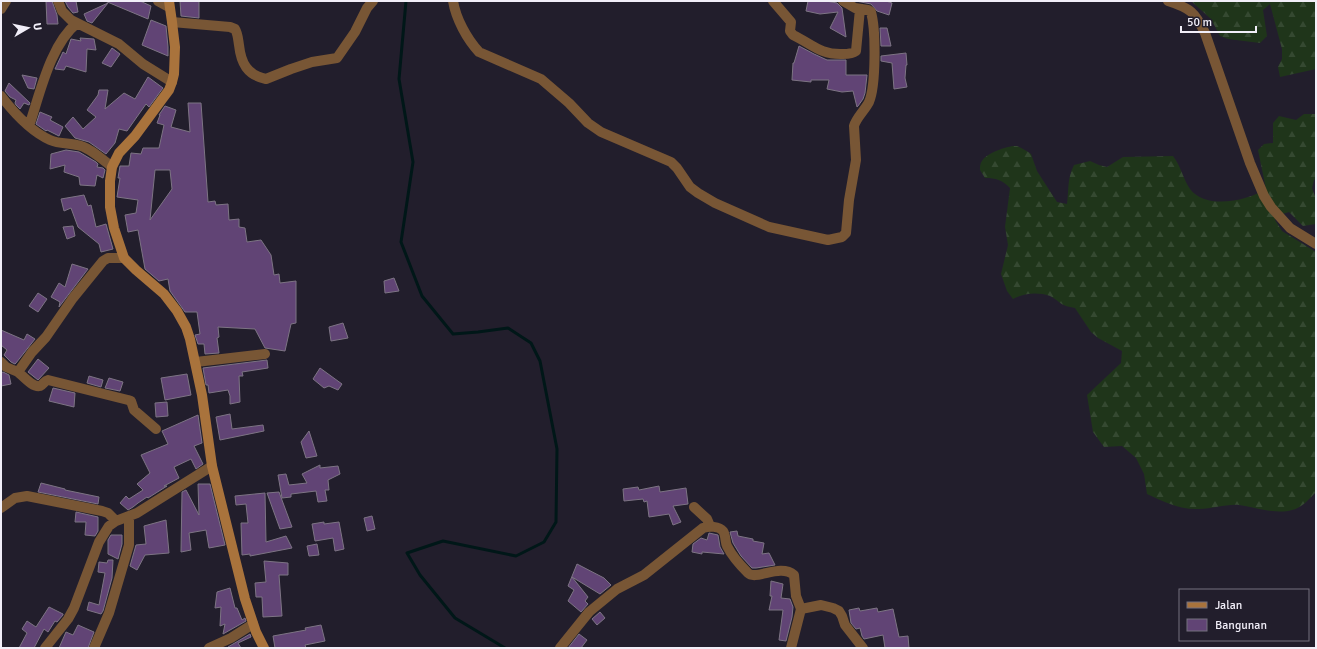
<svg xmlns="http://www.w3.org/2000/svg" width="1317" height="649" font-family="Signika,sans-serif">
  <defs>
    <pattern id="forest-firs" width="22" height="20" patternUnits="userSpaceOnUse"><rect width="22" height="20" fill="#1f351a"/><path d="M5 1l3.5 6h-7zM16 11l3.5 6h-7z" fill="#354931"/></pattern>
  </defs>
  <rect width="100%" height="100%" fill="#221e2c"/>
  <path fill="url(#forest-firs)" d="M1191 1H1316V69L1280 77 1278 67 1282 59V49L1270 4 1263 10 1267 36 1260 43 1228 39 1220 36 1211 19Z
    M1304 114H1316V179L1314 180 1312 188 1316 199V224L1303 226 1289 212 1276 216 1275 220 1282 231 1316 252V492C1309 499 1302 508 1292 510 1276 515 1255 507 1239 505 1226 504 1213 509 1199 509 1180 510 1164 502 1147 494L1144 474 1136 458 1122 446 1104 447 1093 432 1087 395 1121 363 1122 351 1098 338 1091 332 1075 308C1072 307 1068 307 1066 306 1060 304 1055 298 1050 296 1037 292 1025 293 1013 299L1007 291 1001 274 1008 245 1005 227 1010 188C1002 180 996 178 985 178L980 170C980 168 980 163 982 161 986 153 1009 145 1017 146 1022 148 1027 151 1031 154L1037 171 1057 202 1067 204C1069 189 1067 179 1074 165L1090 161 1099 165 1107 167 1123 157 1173 156C1181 166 1183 179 1190 189 1206 210 1247 201 1266 189L1258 150 1264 144 1273 143V123L1279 116 1296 120Z"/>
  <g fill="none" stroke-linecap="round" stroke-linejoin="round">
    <path stroke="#001718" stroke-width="3" d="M406 1 399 79 413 162 401 242 422 296 453 334 478 332 508 328 531 343 540 361 557 449 556 522 544 542 516 556 443 541 407 553 420 575 455 618 505 648"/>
  </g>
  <path fill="#614475" stroke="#7d7484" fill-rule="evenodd" d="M46 1H52L57 15 58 24H47Z
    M65 1H76L78 12 73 13 68 7Z
    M105 1H140L151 6 148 19Z
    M180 1H199V18L181 16Z
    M808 1H826L837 3 842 8 846 37 830 28 838 12 820 14 806 11Z
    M856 1H886L892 3 889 15 877 11 871 4Z
    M108 3 92 23 87 21 84 14Z
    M151 20 166 26 168 47V56L142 45Z
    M880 28H887L891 46H881Z
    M80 38 94 39 96 50 87 49 86 72 66 66 64 70 55 69 63 52 66 54 71 39 81 41Z
    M799 46 814 54 827 60H846V75H867L865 93 863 99 858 106 857 107 853 91 842 92 827 89 829 80H811V82L792 80 793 63H794Z
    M112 48 120 54 111 67 102 63Z
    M906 53 907 65H906L905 78 907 87 894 89 892 63 881 61V56Z
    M22 75 37 78 34 89 28 88Z
    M148 77 163 88 149 107 146 104 127 131 119 129 115 143 106 154 89 142 75 138 65 126 73 117 83 129 96 117 87 110 98 95 99 90H108L105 109 124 93 135 99Z
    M9 83 30 103 29 105 24 103 20 109 16 105 15 103 16 100 10 97 5 91Z
    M188 103H201L208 202 215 201 216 205 228 204 229 220 239 219V227L245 228 247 242 261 240 271 255 274 275 279 274 280 283 296 281V323L291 324 285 351 265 348 255 329 218 327 219 337 217 338 219 353 205 354 204 344H198L195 335 200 334 197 312H185L170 291 168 279 159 281 145 269 138 230 128 232 125 215 136 213 138 200 117 197 120 178H118L120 166H129L131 153 141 154 143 148H159L164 125 157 123 160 115H159L165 106 176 110 171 127 190 132ZM155 170H170L172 189 150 220Z
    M40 112 52 117 50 120 63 127 59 136 47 130 46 131 36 124Z
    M66 150 79 152 96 162 98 164 97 167 103 168 105 170 103 178 97 175 95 186 80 185 79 177 64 172 65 165 50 169 51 154Z
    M84 195 88 206 91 205 96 227 106 224 113 249 101 252 99 244 78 227 71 208 64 211 61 199Z
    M73 226 75 236 67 239 63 227Z
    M72 264 88 269 59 307 60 302 51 297 59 283 65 287Z
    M394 278 399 291 385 293 384 281Z
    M38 293 47 299 38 312 29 306Z
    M343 323 348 338 331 341 329 327Z
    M1 330 24 340 27 334 35 339 16 363 15 364 11 362 4 355 7 350 1 345Z
    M38 359 49 368 38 380 28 372Z
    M267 360 268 368 242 372 243 376H239L240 402 230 404V396L228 390 209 393 208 385H206L203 368Z
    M320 368 342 384 338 390 329 386 324 388 313 379Z
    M3 372 9 375 11 384 1 386V373Z
    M187 374 191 395 165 400 161 378Z
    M89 376 103 380 101 387 87 383Z
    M109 378 123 382 120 391 105 388Z
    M53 388 75 393 74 407 49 401Z
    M167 402 168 416 156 417 155 403Z
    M230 414 232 429 263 425 264 431 220 440 216 417Z
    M198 415 202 443 194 446 203 464 196 469 191 459 174 467 179 478 164 486H167L148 498 147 497 138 503 133 507 128 510 120 503 126 496 129 499 143 490 137 484 150 473 141 455 168 444 162 431Z
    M309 431 317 456 306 458 301 442Z
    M320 465V468L338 466 340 474 328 480 329 490H325L327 501 318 502 316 491 291 494V497L282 498 278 475 286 474 289 485 307 483 302 474Z
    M41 483 65 489V490L99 497 98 504 38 492Z
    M198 484H210L225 545 209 548 206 530 189 533 191 550 181 552 182 492 186 490 199 515Z
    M659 486 660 492 686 488 688 504 673 506 681 522 673 525 669 514 649 517 647 501 644 502 643 499 624 501 623 489 638 487 639 490Z
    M279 492 292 527 280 529 267 493Z
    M265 493 266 542 286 536 292 548 250 556V554L242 555 241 523H248L246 504 236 505 235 496Z
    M76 512 98 517V531L95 536 85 535 86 522H75Z
    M372 516 375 529 367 531 364 518Z
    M166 520 169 553 145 555 137 570 130 566 136 545 146 544 144 526Z
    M324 522V524L339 522 344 549 335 551 333 538 315 541 312 524Z
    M737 531 738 536 753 539V541L764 543 762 554 769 553 775 565 756 568H752L741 556 733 543 730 532Z
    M709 533 718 535 720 547 724 554 702 552V554L692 552 693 544 701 538 707 540Z
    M111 535H122V544L118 559 108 554V540Z
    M317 544 319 555 309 556 307 546Z
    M108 560H113L112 578 103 611 101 614 87 610 89 602 99 605 105 573 98 572 99 562 107 563Z
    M264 561 288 563V575H279L282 616 263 617 262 597H256L255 583 266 582Z
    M577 564 604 578 611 585 600 594 572 577 588 597 585 601 588 604 581 612 568 601 574 590 568 586Z
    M771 581 783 584 781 598 790 599 793 607 792 617 786 641 779 640 783 610H769L772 596H770Z
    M230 588 235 608H237L242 620 245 618 246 621 223 634 225 624 220 626 221 607 215 608 217 592Z
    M49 607 63 614V615L57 622 55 621 48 632 44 629 34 648H19L27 633 22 629 27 621 36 627Z
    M859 608 860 611 877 608 878 612 893 609 899 637 908 636 909 648H885L883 635 864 639 862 636 860 628 856 629 851 623 849 610Z
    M600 612 605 618 597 625 592 619Z
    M78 625 94 632 88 648H59L66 632 73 635Z
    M321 625 325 641 305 645 306 648H275L273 636 306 630 305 628Z
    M250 634 251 637 238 643 241 648H229L228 647Z
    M579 634 587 640 581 648H568Z"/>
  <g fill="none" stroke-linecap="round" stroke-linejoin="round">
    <path stroke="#785635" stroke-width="10" d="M58 1 62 11 71 20 119 44 143 64 172 82
      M158 1 169 7
      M453 1C456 19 467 39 479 52L541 79 569 103 588 123 601 132 671 162 677 168 690 187 698 193 715 203 769 227 828 240 842 237 846 233 849 200 856 160 854 126C856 118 865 110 869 102 876 86 876 30 871 12L868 10 855 8 843 1
      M773 1 791 22 790 31 793 35C812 44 820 55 843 54 848 54 852 54 856 51L860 9
      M1168 1C1190 8 1195 12 1205 33L1250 163 1264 196 1271 207 1290 228 1316 244
      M1 9 6 1
      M172 22 230 27 235 29C238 34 238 39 239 45 241 63 247 75 266 79L291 69 312 62 337 58 355 32 367 8 373 1
      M1 96C14 113 30 131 50 140 59 144 68 143 77 145 88 146 103 160 112 167
      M29 126C40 94 50 45 77 23
      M1 362 6 367 18 372 32 352 46 337 73 298 103 261 108 258H124
      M196 362 265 354
      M18 372C23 376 33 388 40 386 44 384 44 381 48 380L128 400 131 401 134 410 156 429
      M694 507 707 519 710 526
      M1 508 15 498 27 496 102 511 108 513 116 521
      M801 609 821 605 833 608 839 611 842 616 845 625 863 648
      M45 648 68 619 74 608 99 542 109 526 116 521 137 513 212 466
      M94 648 109 613 129 545V517
      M209 648 231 638 253 624
      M560 648 589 612 617 589 644 575 703 528C709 526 719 526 723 531 726 535 725 542 727 546 732 556 740 565 748 573 756 581 780 563 794 575L796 596 801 609 791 648"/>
    <path stroke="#a9733c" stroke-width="10" d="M169 1 172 22 175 47 174 74 172 82 169 90 163 98 135 136 119 153 112 167 110 181V207L114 228 124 258 136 270 164 294 177 311 186 327 190 339 202 395 212 466 245 599 256 632 264 648"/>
  </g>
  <rect width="1317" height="649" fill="none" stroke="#f1eef8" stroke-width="4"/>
  <rect x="1179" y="589" width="130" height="52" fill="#221e2c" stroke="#75717e"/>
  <rect x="1187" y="602" width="20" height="6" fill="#a9733c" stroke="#75717e"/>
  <text x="1215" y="609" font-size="12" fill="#f1eef8">Jalan</text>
  <rect x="1187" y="619" width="20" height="12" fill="#614475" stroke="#75717e"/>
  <text x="1215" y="629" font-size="12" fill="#f1eef8">Bangunan</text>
  <g transform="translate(28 28) rotate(81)" stroke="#221e2c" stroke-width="3" paint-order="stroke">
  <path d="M0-3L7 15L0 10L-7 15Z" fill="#f1eef8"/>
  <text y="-6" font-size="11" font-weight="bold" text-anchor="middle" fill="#f1eef8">U</text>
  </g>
  <path d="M1181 26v6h75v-6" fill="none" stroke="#f1eef8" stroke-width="2"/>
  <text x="1187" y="26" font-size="12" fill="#f1eef8" stroke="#221e2c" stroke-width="3" paint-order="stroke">50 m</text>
</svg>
